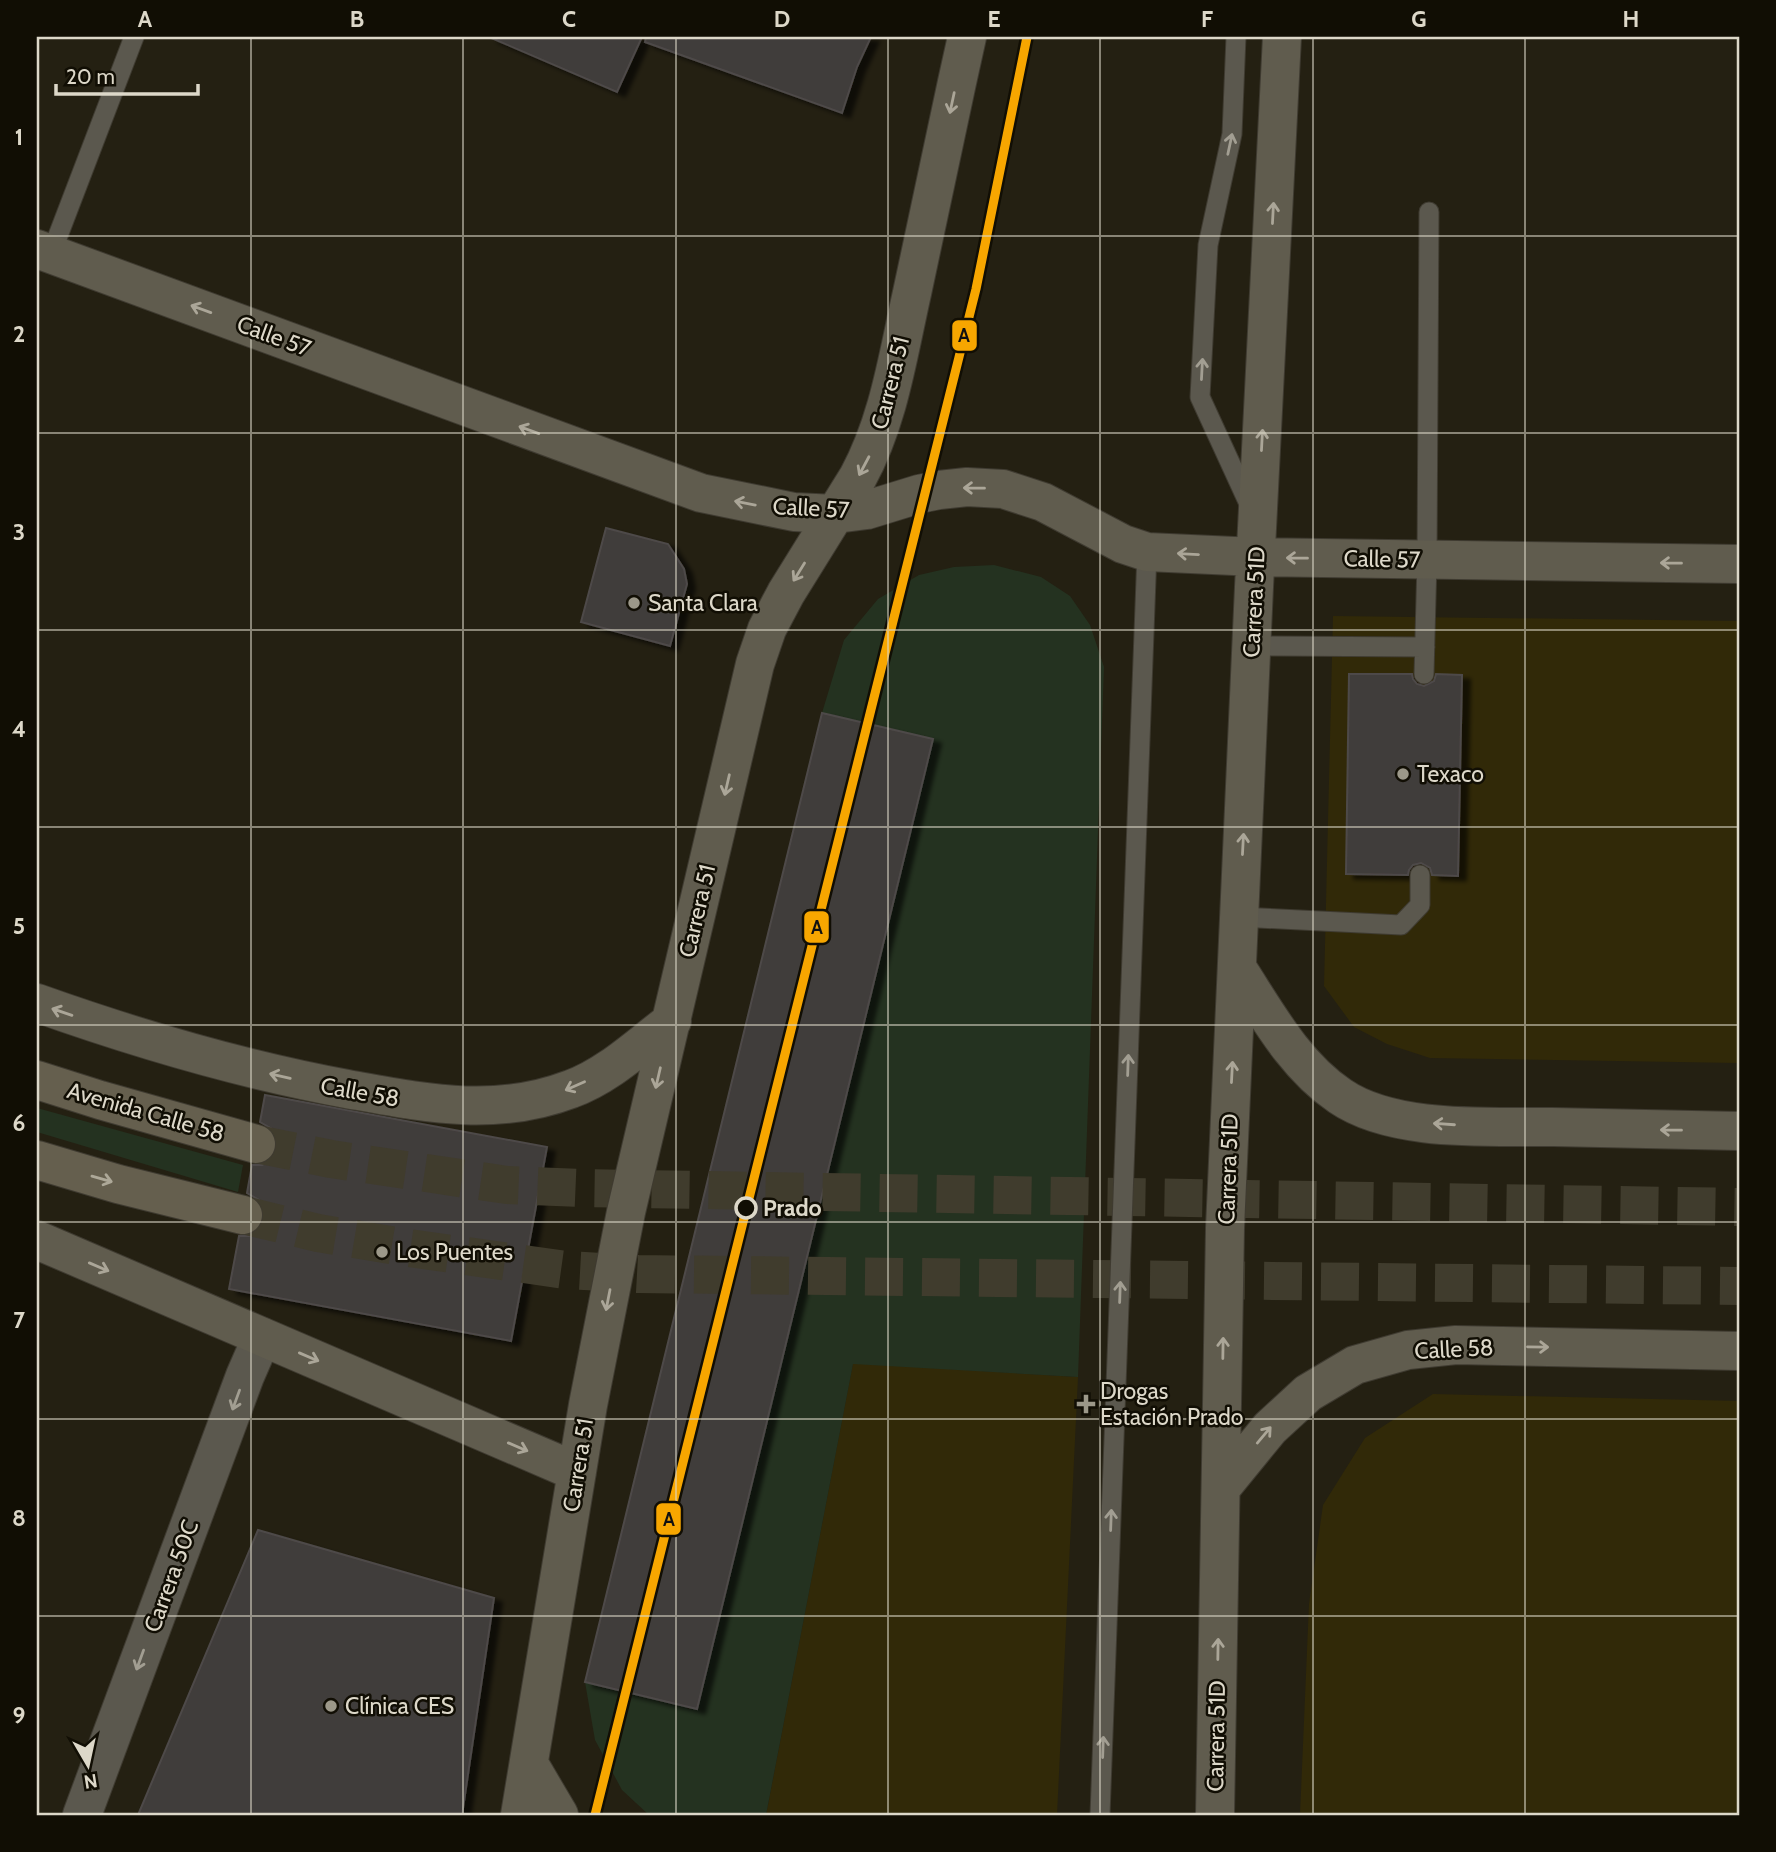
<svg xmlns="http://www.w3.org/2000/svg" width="1776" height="1852" font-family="Cabin,sans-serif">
  <defs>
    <filter id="shadow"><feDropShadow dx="8" dy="4.5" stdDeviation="2" flood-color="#0009"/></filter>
  </defs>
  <rect width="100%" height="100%" fill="#242012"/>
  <path fill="#312908" d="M1333 616 1739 621V1063L1430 1058 1387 1044 1354 1027 1324 986Z
    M853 1363 1078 1377 1057 1815H766Z
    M1433 1394 1739 1401V1815H1300L1309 1604 1323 1505 1365 1438Z"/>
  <path fill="#243220" d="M994 565 1041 577 1070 596 1090 625 1104 667 1078 1377 853 1364 766 1815H649L622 1790 595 1740 585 1682 822 713 844 640 878 599 919 575 954 567Z
    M37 1108 243 1165 238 1192 37 1132Z"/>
  <path fill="#413c3b" stroke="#4e4a48" stroke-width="2" filter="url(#shadow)" d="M489 37H642L617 92Z
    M646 37H871L857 67 842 113 645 42Z
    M606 528 668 544 684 569 687 584 670 646 581 622Z
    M1349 674H1412L1413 679 1417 684 1424 686 1434 681 1436 674 1462 675 1458 876 1432 875 1430 868 1421 863 1413 865 1409 870 1408 875 1346 874Z
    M822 713 933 739 697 1709 585 1682Z
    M265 1095 547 1147 511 1341 229 1289 239 1236H250L258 1231 264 1220V1210L259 1200 247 1193 252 1165H262L271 1160 277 1149V1138L272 1129 260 1122Z
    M258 1530 494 1598 462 1815H138Z"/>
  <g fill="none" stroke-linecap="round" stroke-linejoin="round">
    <path stroke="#403c2d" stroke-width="38" stroke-dasharray="38 19" stroke-linecap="butt" d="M256 1144 331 1159 507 1185 579 1188 1739 1207
      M243 1215 318 1233 409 1248 566 1270 638 1274 1739 1286"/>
    <defs>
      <path id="lane" d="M1236 37 1232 134 1208 245 1200 397 1250 506
        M51 254 134 37
        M1252 646 1425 647
        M1424 674 1427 560 1429 212
        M1239 917 1401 925 1420 905V875
        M1100 1815 1147 552"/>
      <path id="street" d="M82 1815 245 1376 262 1337"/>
      <path id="secondary" d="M37 249 701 493 794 512 836 514 867 510 919 494 939 490 967 487 1003 489 1043 502 1123 544 1147 552 1256 557 1739 564
        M1237 968C1267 1014 1294 1065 1340 1096 1394 1133 1488 1126 1553 1127 1615 1128 1677 1130 1739 1131
        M37 1003C141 1040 239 1069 347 1089 425 1103 495 1118 571 1089 608 1076 641 1044 672 1021
        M37 1240 577 1472
        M1221 1488 1270 1428 1308 1393 1355 1365 1408 1350 1456 1345 1739 1351
        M529 1764 559 1815
        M520 1815 588 1405 626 1212 755 664 767 629 786 593 858 477C889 420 898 355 912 293 930 207 948 122 967 37
        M1215 1815 1225 1228 1254 587 1282 37"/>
      <path id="primary" d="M37 1080 100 1100 256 1144
        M37 1160 118 1184 243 1215"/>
    </defs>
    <use href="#lane" stroke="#3f3b31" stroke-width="21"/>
    <use href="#street" stroke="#3f3b31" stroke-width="40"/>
    <use href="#secondary" stroke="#3f3b31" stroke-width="40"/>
    <use href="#primary" stroke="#3f3b31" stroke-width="40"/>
    <use href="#lane" stroke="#5b584e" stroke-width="19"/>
    <use href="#street" stroke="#5b584e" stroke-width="38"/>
    <use href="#secondary" stroke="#605c4e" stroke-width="38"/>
    <use href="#primary" stroke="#655f4e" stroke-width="38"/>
    <defs>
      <path id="metro-1" d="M595 1815 976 289 1027 37"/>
    </defs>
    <use href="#metro-1" stroke="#110e04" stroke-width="14"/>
    <use href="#metro-1" stroke="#f7a600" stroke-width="9"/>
  </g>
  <defs><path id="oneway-shaft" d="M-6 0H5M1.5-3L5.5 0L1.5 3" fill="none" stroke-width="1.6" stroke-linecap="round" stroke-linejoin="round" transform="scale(1.75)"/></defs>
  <g stroke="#aba698">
    <use href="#oneway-shaft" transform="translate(952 103) rotate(102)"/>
    <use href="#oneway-shaft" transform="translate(1273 213) rotate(-87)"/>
    <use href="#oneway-shaft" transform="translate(201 309) rotate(-160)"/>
    <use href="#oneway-shaft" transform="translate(529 430) rotate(-160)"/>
    <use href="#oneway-shaft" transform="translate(1262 440) rotate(-87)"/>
    <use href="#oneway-shaft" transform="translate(864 466) rotate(118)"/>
    <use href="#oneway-shaft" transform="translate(974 488) rotate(-179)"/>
    <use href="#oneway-shaft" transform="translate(745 503) rotate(-169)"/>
    <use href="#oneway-shaft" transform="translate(1188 554) rotate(-177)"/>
    <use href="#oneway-shaft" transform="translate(1297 558) rotate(-179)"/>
    <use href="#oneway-shaft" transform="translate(1671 563) rotate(-179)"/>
    <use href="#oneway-shaft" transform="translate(799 572) rotate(122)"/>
    <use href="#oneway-shaft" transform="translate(727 785) rotate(103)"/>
    <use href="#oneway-shaft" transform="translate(1243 844) rotate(-87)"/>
    <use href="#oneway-shaft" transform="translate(62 1012) rotate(-161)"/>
    <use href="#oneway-shaft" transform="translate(1232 1072) rotate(-87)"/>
    <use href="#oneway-shaft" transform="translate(280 1076) rotate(-167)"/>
    <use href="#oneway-shaft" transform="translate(658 1078) rotate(103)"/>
    <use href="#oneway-shaft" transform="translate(575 1086) rotate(156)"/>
    <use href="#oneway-shaft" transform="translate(1444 1124) rotate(-176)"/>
    <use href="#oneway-shaft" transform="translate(1671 1130) rotate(-179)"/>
    <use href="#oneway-shaft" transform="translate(99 1267) rotate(23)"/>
    <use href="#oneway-shaft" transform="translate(608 1300) rotate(101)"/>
    <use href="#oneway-shaft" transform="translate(1538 1347) rotate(1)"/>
    <use href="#oneway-shaft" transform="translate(1223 1348) rotate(-89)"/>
    <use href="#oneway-shaft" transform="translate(309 1357) rotate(23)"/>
    <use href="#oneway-shaft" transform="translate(1264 1435) rotate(-50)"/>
    <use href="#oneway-shaft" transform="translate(518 1447) rotate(23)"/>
    <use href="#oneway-shaft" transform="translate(1218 1649) rotate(-89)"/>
  </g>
  <g stroke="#a29e92">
    <use href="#oneway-shaft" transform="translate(1230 144) rotate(-78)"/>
    <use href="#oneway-shaft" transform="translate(1202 369) rotate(-87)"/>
    <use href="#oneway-shaft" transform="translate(1128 1065) rotate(-88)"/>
    <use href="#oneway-shaft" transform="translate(1120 1292) rotate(-88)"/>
    <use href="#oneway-shaft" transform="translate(236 1400) rotate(110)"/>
    <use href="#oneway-shaft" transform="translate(1111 1520) rotate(-88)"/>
    <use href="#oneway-shaft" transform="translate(140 1660) rotate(110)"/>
    <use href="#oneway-shaft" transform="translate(1103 1747) rotate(-88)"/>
  </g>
  <use stroke="#ada898" href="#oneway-shaft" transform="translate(102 1179) rotate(16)"/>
  <path fill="none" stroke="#ddd8c9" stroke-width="2" stroke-opacity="0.55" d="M251 37V1815M463 37V1815M676 37V1815M888 37V1815M1100 37V1815M1313 37V1815M1525 37V1815M37 236H1739M37 433H1739M37 630H1739M37 827H1739M37 1025H1739M37 1222H1739M37 1419H1739M37 1616H1739"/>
  <g fill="#9c9889" stroke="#110e04" stroke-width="2.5">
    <circle cx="634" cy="603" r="7"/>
    <circle cx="1403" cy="774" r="7"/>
    <circle cx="382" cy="1252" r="7"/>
    <path d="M1082.5 1393.5h7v7h7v7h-7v7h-7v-7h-7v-7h7z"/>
    <circle cx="331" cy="1706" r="7"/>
  </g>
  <circle fill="#110e04" stroke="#ddd8c9" stroke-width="3.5" cx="746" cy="1208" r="10"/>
  <g text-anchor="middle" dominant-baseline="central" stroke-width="5" stroke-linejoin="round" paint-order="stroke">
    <g font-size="23" fill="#ddd8c9" stroke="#110e04">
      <text transform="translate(274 336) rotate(20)">Calle 57</text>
      <text transform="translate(890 383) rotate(-76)">Carrera 51</text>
      <text transform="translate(811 508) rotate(3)">Calle 57</text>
      <text transform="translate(1382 559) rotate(1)">Calle 57</text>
      <text transform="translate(1254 602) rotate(-87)">Carrera 51D</text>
      <text transform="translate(697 911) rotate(-77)">Carrera 51</text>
      <text transform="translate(360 1092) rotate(10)">Calle 58</text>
      <text transform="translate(146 1112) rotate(16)">Avenida Calle 58</text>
      <text transform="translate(1228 1169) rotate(-88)">Carrera 51D</text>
      <text transform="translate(1454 1349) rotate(-3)">Calle 58</text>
      <text transform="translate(578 1465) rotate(-81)">Carrera 51</text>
      <text transform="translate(171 1576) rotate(-70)">Carrera 50C</text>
      <text transform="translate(1216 1736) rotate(-89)">Carrera 51D</text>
    </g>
    <g font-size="23" fill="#ddd8c9" stroke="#110e04" text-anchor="start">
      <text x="648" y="603">Santa Clara</text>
      <text x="1417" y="774">Texaco</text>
      <text x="396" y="1252">Los Puentes</text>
      <text x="1100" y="1391">Drogas<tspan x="1100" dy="26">Estación Prado</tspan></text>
      <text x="345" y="1706">Clínica CES</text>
    </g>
    <g font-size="23" font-weight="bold" fill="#ddd8c9" stroke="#110e04" text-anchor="start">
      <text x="763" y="1208">Prado</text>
    </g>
  </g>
  <g stroke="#110e04" stroke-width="2.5">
    <rect x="951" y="319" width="27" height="33" rx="7" fill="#f7a600"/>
    <rect x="803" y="910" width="27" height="34" rx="7" fill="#f7a600"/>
    <rect x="655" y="1502" width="27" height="34" rx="7" fill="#f7a600"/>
  </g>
  <g font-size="19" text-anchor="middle" font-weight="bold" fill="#111">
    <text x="964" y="342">A</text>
    <text x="817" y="934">A</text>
    <text x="669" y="1526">A</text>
  </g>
  <rect width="1776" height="1852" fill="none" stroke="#110e04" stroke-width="77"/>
  <g transform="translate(88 1765) rotate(171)" stroke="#110e04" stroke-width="5" paint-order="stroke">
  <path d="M0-5L12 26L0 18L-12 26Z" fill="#ddd8c9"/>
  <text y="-10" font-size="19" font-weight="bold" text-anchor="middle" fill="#ddd8c9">N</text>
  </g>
  <path d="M56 84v10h142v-10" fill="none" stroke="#ddd8c9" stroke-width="3.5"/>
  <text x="66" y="84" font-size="21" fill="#ddd8c9" stroke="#110e04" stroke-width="5" paint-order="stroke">20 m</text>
  <rect x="38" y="38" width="1700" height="1776" fill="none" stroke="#ddd8c9" stroke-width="2.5"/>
  <g font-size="23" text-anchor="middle" font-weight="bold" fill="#ddd8c9">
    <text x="145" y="27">A</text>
    <text x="357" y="27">B</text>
    <text x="569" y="27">C</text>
    <text x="782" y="27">D</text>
    <text x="994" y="27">E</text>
    <text x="1207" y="27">F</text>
    <text x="1419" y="27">G</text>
    <text x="1631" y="27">H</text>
    <text x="19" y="145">1</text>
    <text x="19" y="342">2</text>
    <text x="19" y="540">3</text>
    <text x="19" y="737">4</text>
    <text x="19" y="934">5</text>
    <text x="19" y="1131">6</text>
    <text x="19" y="1328">7</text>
    <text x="19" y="1526">8</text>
    <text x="19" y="1723">9</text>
  </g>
</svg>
